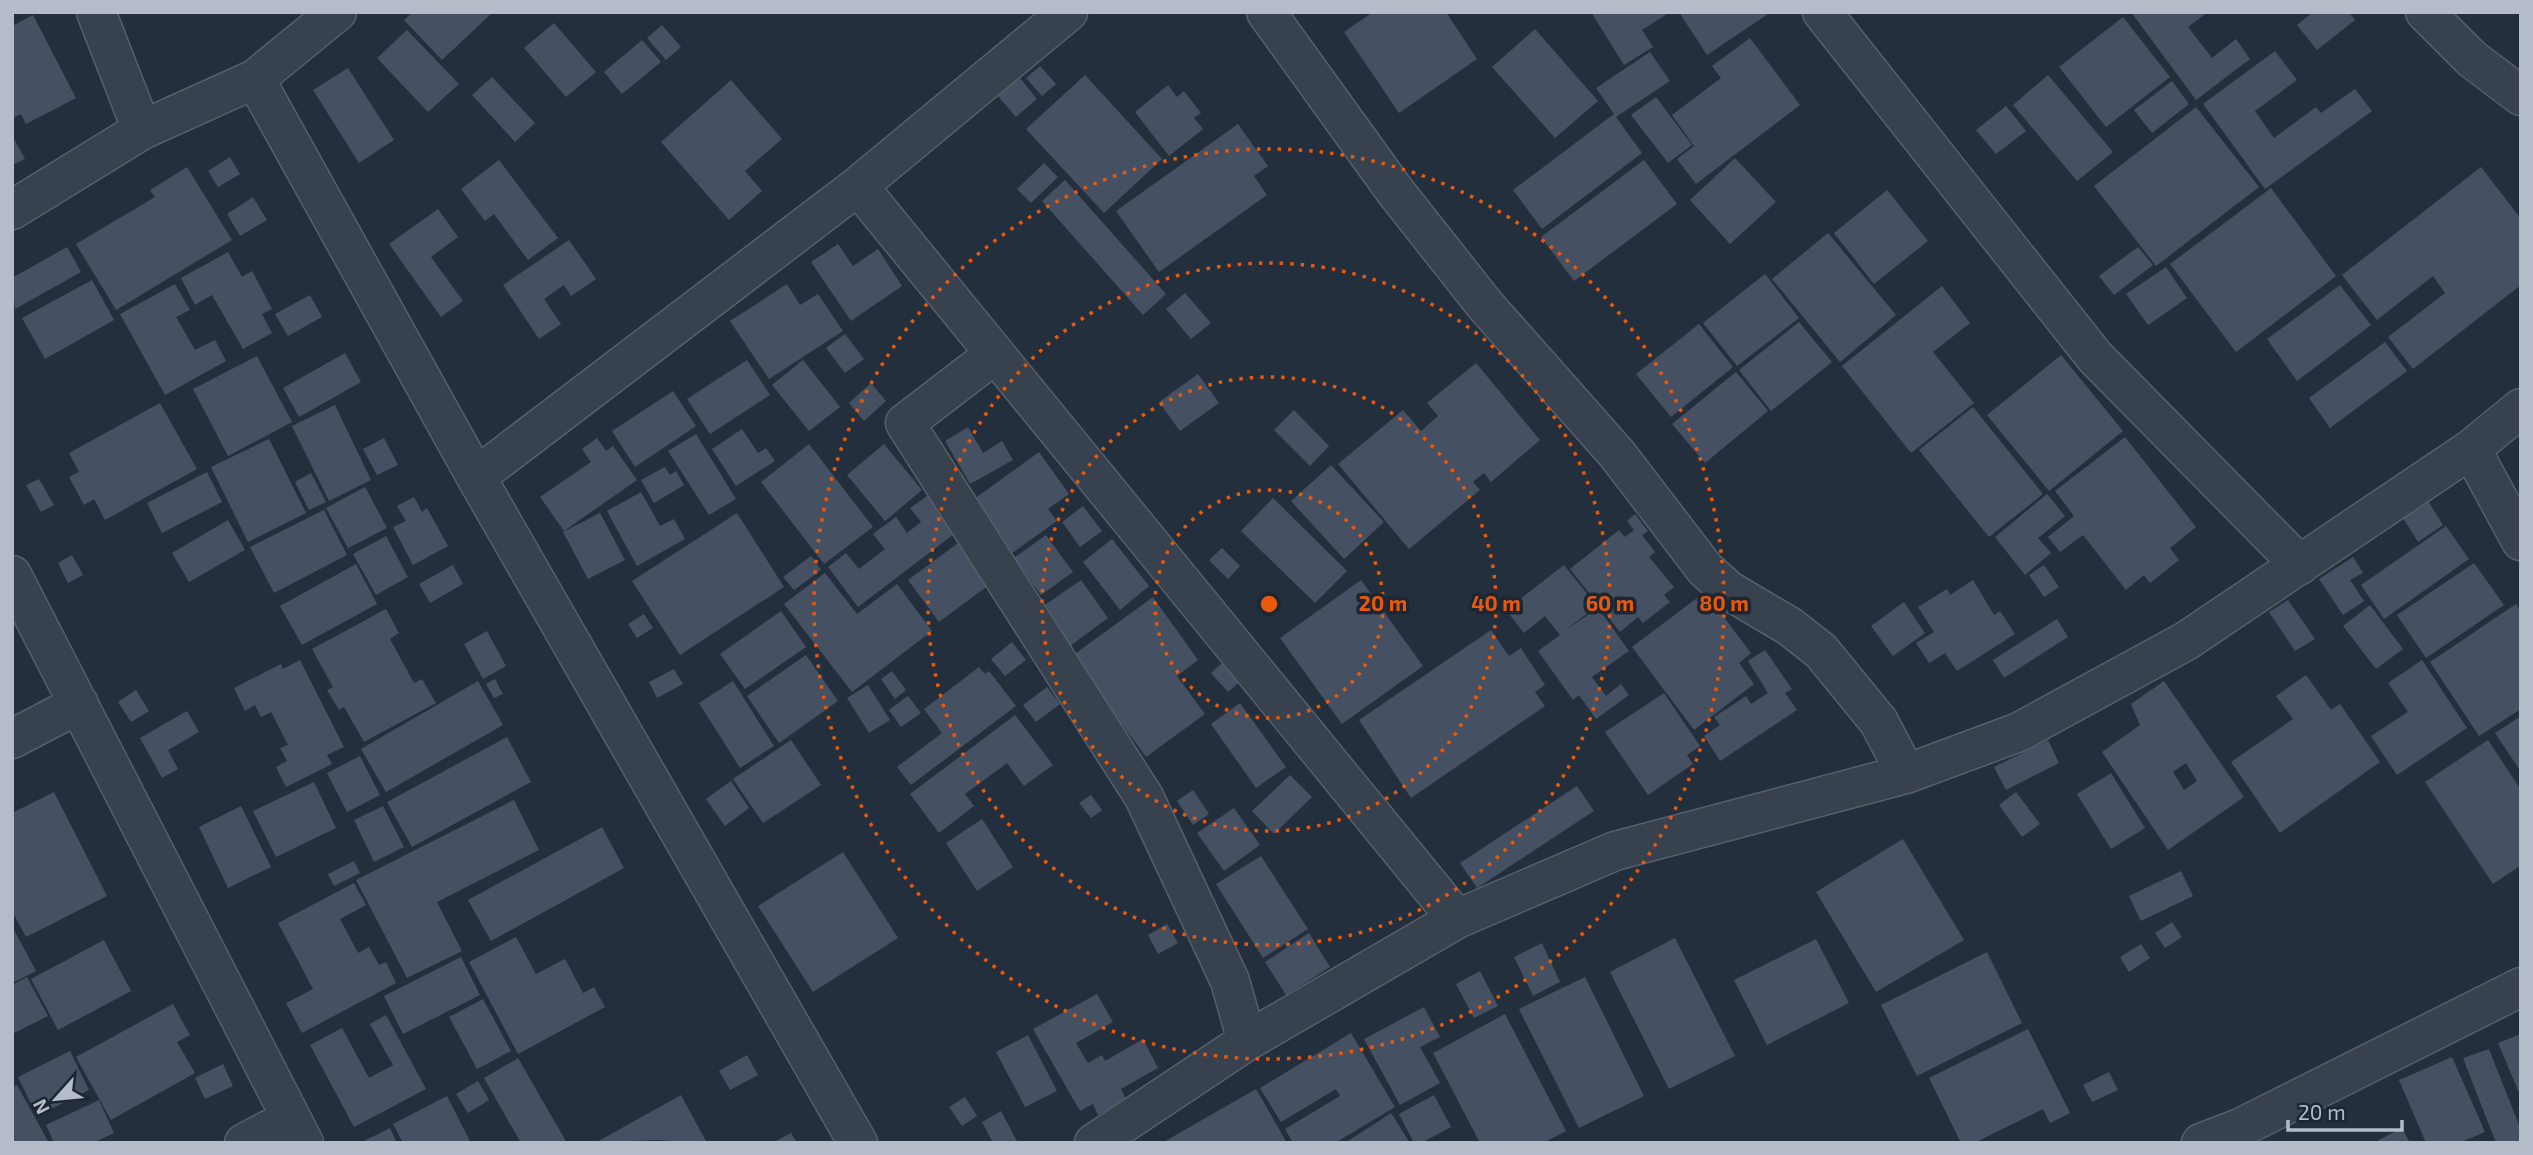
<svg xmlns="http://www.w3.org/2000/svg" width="2533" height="1155" font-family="'Exo 2',sans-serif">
  <rect width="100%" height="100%" fill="#242f3e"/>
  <path fill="#455162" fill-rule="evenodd" d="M413 12H493L442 60 404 20Z
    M1373 12H1446L1477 59 1399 113 1344 32Z
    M1591 12H1670L1642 30 1653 47 1624 65Z
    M1679 12H1771L1707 55Z
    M2131 12H2208L2188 27 2212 58 2236 39 2250 59 2196 100Z
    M2313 12H2349L2355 20 2317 50 2297 25Z
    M33 15 76 98 26 124 21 114 12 118V26Z
    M2123 17 2170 77 2106 127 2059 67Z
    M554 23 596 72 566 97 524 48Z
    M662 25 681 47 666 60 647 38Z
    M1535 29 1598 101 1555 138 1492 67Z
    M407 30 459 84 428 112 377 58Z
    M1750 38 1800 105 1696 184 1677 159 1694 146 1672 115 1721 78 1712 66Z
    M642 40 661 62 622 94 604 72Z
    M2275 51 2297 80 2255 111 2274 138 2316 107 2321 113 2355 89 2372 111 2265 189 2203 104Z
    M1650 52 1670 81 1616 117 1642 153 1542 229 1513 190 1614 114 1596 88Z
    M1040 66 1056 84 1042 96 1026 78Z
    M348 68 394 140 359 163 313 90Z
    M1085 75 1162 159 1104 213 1026 129Z
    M2048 75 2113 152 2077 181 2013 105Z
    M492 77 535 123 515 142 472 95Z
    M1020 78 1037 99 1016 117 998 96Z
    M731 80 782 139 745 171 762 191 729 220 661 142Z
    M2172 81 2189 104 2152 133 2134 110Z
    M1168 85 1177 97 1184 91 1201 113 1194 118 1203 129 1169 156 1135 112Z
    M1656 97 1692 145 1668 163 1631 115Z
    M2006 106 2026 131 1996 154 1976 130Z
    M2196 107 2259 187 2156 266 2094 186Z
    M1238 124 1268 166 1254 176 1267 195 1159 272 1116 211Z
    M12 135 25 159 12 165Z
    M230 157 240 174 218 187 208 171Z
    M1735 158 1776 202 1730 244 1690 200Z
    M499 160 558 238 528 260 494 214 485 221 461 189Z
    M1644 160 1677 204 1574 281 1541 237Z
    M1044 163 1058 177 1031 203 1017 189Z
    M187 167 232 240 116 310 76 244 155 197 150 190Z
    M2481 167 2521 219V285L2413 369 2388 337 2445 293 2433 276 2377 320 2342 275Z
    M1065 180 1166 294 1143 315 1042 201Z
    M2271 188 2336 276 2236 352 2170 264Z
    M1887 190 1928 241 1874 284 1834 233Z
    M253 197 267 220 240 236 227 214Z
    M438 209 458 237 431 257 463 301 441 317 389 244Z
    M1828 233 1896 315 1840 362 1772 279Z
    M569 240 596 279 571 296 564 285 544 299 561 324 539 339 503 285Z
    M838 244 853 266 878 249 902 286 851 321 811 262Z
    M67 247 81 272 15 309 12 278Z
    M2138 247 2153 265 2114 295 2099 276Z
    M228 252 242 277 252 271 272 309 262 314 272 333 243 349 212 295 195 305 181 278Z
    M2166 267 2187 298 2148 325 2126 294Z
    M1765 274 1799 318 1737 366 1703 323Z
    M92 280 114 320 45 359 22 318Z
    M175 284 190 310 176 317 195 350 215 340 226 361 165 395 120 314Z
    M787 284 800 305 818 294 843 331 769 379 730 321Z
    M2340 285 2371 325 2297 381 2267 339Z
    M1942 286 1970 323 1933 352 1974 403 1911 453 1842 366Z
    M1185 293 1211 323 1191 339 1166 309Z
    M310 295 322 317 288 336 275 314Z
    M1799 322 1832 362 1771 411 1739 370Z
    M1699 324 1733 367 1671 417 1636 374Z
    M845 334 864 359 845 373 826 348Z
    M2385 342 2407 371 2330 428 2309 398Z
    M345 353 361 382 299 417 283 388Z
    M2061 355 2123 431 2049 491 1987 415Z
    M257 356 292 422 228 456 193 389Z
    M747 360 770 395 710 434 687 399Z
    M803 360 840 407 809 431 772 385Z
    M1476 363 1540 440 1491 482 1484 473 1473 482 1480 490 1409 549 1338 464 1403 410 1421 431 1438 416 1427 403Z
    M1736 372 1768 411 1705 463 1672 424Z
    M1198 374 1219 403 1180 431 1159 402Z
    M871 383 886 401 864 421 849 403Z
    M673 391 696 426 635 467 612 431Z
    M160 403 197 469 105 520 94 499 84 505 69 477 79 472 69 453Z
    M335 405 371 480 329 501 292 426Z
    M1973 407 2043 494 1989 537 1919 450Z
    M1294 410 1329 446 1310 466 1274 430Z
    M968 427 983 453 1002 441 1013 460 970 484 945 441Z
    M742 429 758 453 766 448 775 461 736 486 712 449Z
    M696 434 736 499 709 515 668 451Z
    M2125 437 2196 527 2170 548 2179 560 2150 583 2144 575 2126 590 2083 535 2060 552 2048 537 2074 516 2055 491Z
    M384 438 398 465 377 475 363 449Z
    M597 438 606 451 613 446 637 480 564 531 540 497 591 462 582 449Z
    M269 439 306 513 248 542 211 467Z
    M809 444 873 527 824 564 761 482Z
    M884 444 922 490 885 521 847 475Z
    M1039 452 1069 494 1048 509 1057 521 1012 553 974 499Z
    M1331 465 1384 522 1344 559 1291 501Z
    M665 467 670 475 676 471 684 485 654 503 641 480Z
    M207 472 222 502 162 533 147 503Z
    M311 473 326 502 309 510 295 482Z
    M39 479 54 505 41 512 26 485Z
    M365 487 387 528 348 548 326 508Z
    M641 492 660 526 674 519 685 539 637 566 607 511Z
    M2423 493 2443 525 2418 542 2398 510Z
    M930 494 958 531 858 607 828 567 846 553 859 569 885 549 873 534 896 517 907 533 921 522 910 508Z
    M2047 494 2065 516 2038 538 2051 553 2025 575 1995 537Z
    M414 497 422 512 427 508 448 546 413 565 393 527 406 521 397 506Z
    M1273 498 1347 571 1315 603 1241 531Z
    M1083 506 1102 531 1080 547 1062 522Z
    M324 510 347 555 274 593 250 547Z
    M600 513 625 560 588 579 563 532Z
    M737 513 784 587 680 655 632 581Z
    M1635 514 1648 531 1642 535 1655 552 1649 557 1674 587 1664 595 1670 602 1643 623 1638 617 1620 632 1570 569 1619 530 1625 537 1634 530 1627 521Z
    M228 520 245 550 189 582 172 553Z
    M2446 526 2469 559 2384 619 2361 585Z
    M1046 535 1073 572 1041 595 1014 558Z
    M386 536 408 577 376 595 353 554Z
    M1112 539 1149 586 1120 610 1083 562Z
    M962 540 993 582 939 622 908 580Z
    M1222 548 1240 566 1228 579 1209 560Z
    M72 555 83 575 68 583 58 563Z
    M811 556 821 570 794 590 783 577Z
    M2353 557 2363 573 2350 580 2364 601 2343 615 2319 579Z
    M2474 563 2504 605 2426 658 2397 615Z
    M356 564 377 604 302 645 280 606Z
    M453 565 463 584 430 603 419 584Z
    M1564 565 1597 606 1563 632 1598 608 1629 651 1592 677 1606 696 1621 684 1629 695 1596 719 1579 695 1573 700 1538 651 1560 635 1545 616 1524 633 1506 610Z
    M2044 565 2059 587 2044 597 2029 575Z
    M825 573 857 614 897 584 932 631 852 692 784 604Z
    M1081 580 1108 618 1070 646 1042 607Z
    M1361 580 1423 666 1342 724 1280 638Z
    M1973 580 1994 615 2000 611 2015 634 1957 671 1945 653 1929 663 1916 643 1934 632 1918 607 1947 589 1950 595Z
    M1705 592 1751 653 1739 663 1754 684 1694 730 1632 647Z
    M1153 597 1198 660 1177 676 1205 714 1146 757 1072 656Z
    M2288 600 2315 639 2295 651 2269 612Z
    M1904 602 1925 633 1893 656 1871 626Z
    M2516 604 2521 611V709L2479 736 2430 662Z
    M2370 605 2403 649 2376 669 2343 626Z
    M386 609 399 633 390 639 414 683 422 679 436 703 364 742 344 707 339 710 327 690 333 687 312 649Z
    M781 611 806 647 745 689 720 654Z
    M644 614 653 628 637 638 628 624Z
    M2057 619 2068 637 2004 678 1993 660Z
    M1491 630 1509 656 1521 648 1545 685 1535 692 1545 706 1411 798 1359 720Z
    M487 631 506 666 483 679 464 644Z
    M1012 642 1026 660 1005 676 991 659Z
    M1765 650 1792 689 1785 693 1797 710 1720 761 1704 736 1720 725 1714 717 1746 696 1751 704 1768 693 1748 661Z
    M806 655 838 701 779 743 747 696Z
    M1226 659 1244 678 1228 692 1211 673Z
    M300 660 344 747 327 755 332 764 286 787 276 767 287 761 280 748 288 745 271 712 261 717 255 705 245 711 234 688 281 664 283 669Z
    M2422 660 2467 728 2397 775 2371 736 2408 712 2388 683Z
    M979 667 985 674 989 671 1016 706 911 785 897 767 942 733 924 709Z
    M674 669 683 684 657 698 649 682Z
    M892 671 906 690 895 699 881 679Z
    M2306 675 2331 710 2340 704 2380 762 2280 833 2231 762 2293 719 2276 696Z
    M495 679 503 694 494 698 486 684Z
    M478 681 503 725 386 792 361 749Z
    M733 681 774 746 740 768 699 703Z
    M2164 681 2244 797 2168 850 2102 752 2140 725 2131 704ZM2186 763 2197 781 2184 790 2173 772Z
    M868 685 890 720 869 733 847 698Z
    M1047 687 1060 704 1036 722 1023 705Z
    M136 690 149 711 131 722 118 702Z
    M1664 693 1700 746 1687 755 1693 764 1648 795 1605 732Z
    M908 696 921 713 901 727 889 710Z
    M1240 703 1286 767 1256 788 1211 724Z
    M187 711 199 732 168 750 178 769 162 778 140 738Z
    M1015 715 1053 765 1024 786 1007 763 965 794 974 806 939 833 910 794Z
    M2521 716V772L2495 733Z
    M507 737 531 782 412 847 387 802Z
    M791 740 821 785 763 823 733 779Z
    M2048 740 2059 763 2006 790 1994 767Z
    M2488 740 2521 790V865L2493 884 2425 782Z
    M360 756 380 795 347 812 327 773Z
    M2111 773 2145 828 2111 849 2077 794Z
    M1290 775 1312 797 1274 834 1252 811Z
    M731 781 749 808 725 826 706 799Z
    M314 782 336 828 276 857 253 811Z
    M1577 786 1594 811 1477 888 1460 863Z
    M1193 790 1209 814 1193 825 1177 801Z
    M54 792 107 896 26 937 12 911V813Z
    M2016 792 2040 824 2022 837 1999 805Z
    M1091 795 1102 810 1091 818 1079 803Z
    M514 800 539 850 437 902 462 951 407 978 356 880Z
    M241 806 271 867 228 888 199 827Z
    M383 806 404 847 374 862 354 820Z
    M1234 808 1260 845 1224 871 1197 833Z
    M982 819 1013 867 977 891 946 843Z
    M602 827 624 868 491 941 468 900Z
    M1903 839 1964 940 1876 992 1816 892Z
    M843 852 898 938 813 992 758 906Z
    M1261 856 1308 929 1263 958 1216 884Z
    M354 861 360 873 334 886 328 874Z
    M2181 871 2193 896 2141 921 2129 896Z
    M354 883 366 905 340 919 358 953 369 947 379 965 386 962 396 983 302 1033 286 1003 313 989 278 923Z
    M2172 922 2182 937 2165 948 2155 933Z
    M1167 924 1178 943 1158 954 1148 935Z
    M12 926 36 971 12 983Z
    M1309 933 1330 967 1286 995 1265 962Z
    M516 937 536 974 565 959 583 993 594 987 605 1007 518 1054 469 962Z
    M1675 938 1735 1056 1669 1089 1610 972Z
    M1816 939 1849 1003 1767 1045 1734 980Z
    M104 940 131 991 58 1030 31 979Z
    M1542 943 1560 982 1533 996 1514 957Z
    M2141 944 2150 958 2129 972 2120 957Z
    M1987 952 2022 1023 1917 1076 1881 1005Z
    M461 957 480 995 403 1034 384 996Z
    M1480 971 1498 1006 1474 1018 1456 984Z
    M27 977 48 1016 12 1034V985Z
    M1585 977 1644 1096 1579 1128 1519 1009Z
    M1097 994 1113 1022 1076 1043 1088 1063 1102 1055 1105 1061 1143 1039 1158 1068 1121 1089 1126 1099 1098 1115 1093 1104 1080 1111 1033 1029Z
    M483 999 511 1051 477 1069 449 1017Z
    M173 1004 190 1035 177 1042 195 1073 111 1120 76 1057Z
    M1424 1007 1440 1037 1420 1047 1440 1083 1400 1105 1364 1039Z
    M1505 1014 1566 1131 1543 1143H1480L1433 1053Z
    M386 1015 426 1089 354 1127 310 1045 342 1028 369 1078 393 1065 370 1024Z
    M2028 1029 2070 1113 2050 1123 2043 1109 1974 1143H1961L1929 1078Z
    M1351 1033 1395 1107 1335 1143H1293L1285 1129 1340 1096 1336 1089 1281 1122 1260 1088Z
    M2521 1034V1097L2498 1043Z
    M1028 1035 1057 1091 1025 1107 996 1052Z
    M2489 1049 2521 1130V1143H2496L2463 1058Z
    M70 1051 89 1090 37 1116 18 1077Z
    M747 1055 758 1075 730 1090 719 1071Z
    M2452 1057 2485 1132 2459 1143H2426L2399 1080Z
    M518 1058 567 1143H521L484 1078Z
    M223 1064 233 1086 205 1099 195 1078Z
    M2109 1072 2118 1090 2092 1102 2083 1085Z
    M478 1081 489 1100 468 1113 456 1094Z
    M17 1085 49 1143H12V1087Z
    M1256 1089 1287 1143H1162Z
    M681 1095 707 1143 656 1140 595 1143Z
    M1434 1095 1451 1127 1421 1143H1414L1399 1114Z
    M447 1096 471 1143H403L393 1124Z
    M965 1097 977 1116 962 1126 949 1107Z
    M99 1100 114 1133 93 1143H54L46 1125Z
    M1001 1111 1018 1143H993L982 1122Z
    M1391 1113 1410 1143H1345Z
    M390 1128 397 1143H360Z
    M2402 1128 2410 1143H2373Z
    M791 1133 797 1143H772Z"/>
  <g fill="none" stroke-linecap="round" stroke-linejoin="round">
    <defs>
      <path id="minor" d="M96 12 142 130
        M1266 12 1395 191 1485 305 1617 454 1705 569 1728 590 1789 626 1821 651 1879 722 1906 774
        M1822 12 2095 357 2300 565
        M2425 12 2472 59 2521 96
        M255 79 476 477 858 1143
        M858 186 1457 919
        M12 210 142 130 255 79 337 12
        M995 354 905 423 1144 797 1230 981 1247 1041
        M2471 449 2521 541
        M476 477 858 186 1068 12
        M12 575 304 1143
        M12 739 79 704
        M244 1143 291 1118
        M1094 1143 1247 1041 1457 919 1615 851 1906 774 2019 732 2186 641 2471 449 2521 408
        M2201 1143 2240 1128 2521 987"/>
    </defs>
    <use href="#minor" stroke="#565f6c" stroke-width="41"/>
    <use href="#minor" stroke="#38414e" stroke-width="38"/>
  </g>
  <g fill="none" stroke="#e8590c" stroke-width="3.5" stroke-dasharray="3.5 7">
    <circle cx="1269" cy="604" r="114"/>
    <circle cx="1269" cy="604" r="227"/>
    <circle cx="1269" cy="604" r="341"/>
    <circle cx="1269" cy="604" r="455"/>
  </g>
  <circle cx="1269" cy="604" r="10" fill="#e8590c" stroke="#1d2633" stroke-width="3.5"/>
  <g font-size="21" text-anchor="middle" font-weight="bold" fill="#e8590c" stroke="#1d2633" stroke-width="7" stroke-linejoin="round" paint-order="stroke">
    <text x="1383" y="611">20 m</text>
    <text x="1496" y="611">40 m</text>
    <text x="1610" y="611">60 m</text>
    <text x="1724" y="611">80 m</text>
  </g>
  <rect width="2533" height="1155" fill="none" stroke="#b4bcc9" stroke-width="28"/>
  <g transform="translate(56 1099) rotate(243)" stroke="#1d2633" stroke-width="5" paint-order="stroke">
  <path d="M0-5L12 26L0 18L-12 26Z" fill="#b4bcc9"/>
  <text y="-10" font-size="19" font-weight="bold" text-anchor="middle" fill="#b4bcc9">N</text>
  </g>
  <path d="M2288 1120v10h114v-10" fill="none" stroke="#b4bcc9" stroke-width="3.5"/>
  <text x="2298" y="1120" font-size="21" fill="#b4bcc9" stroke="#1d2633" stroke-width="5" paint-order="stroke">20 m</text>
</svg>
